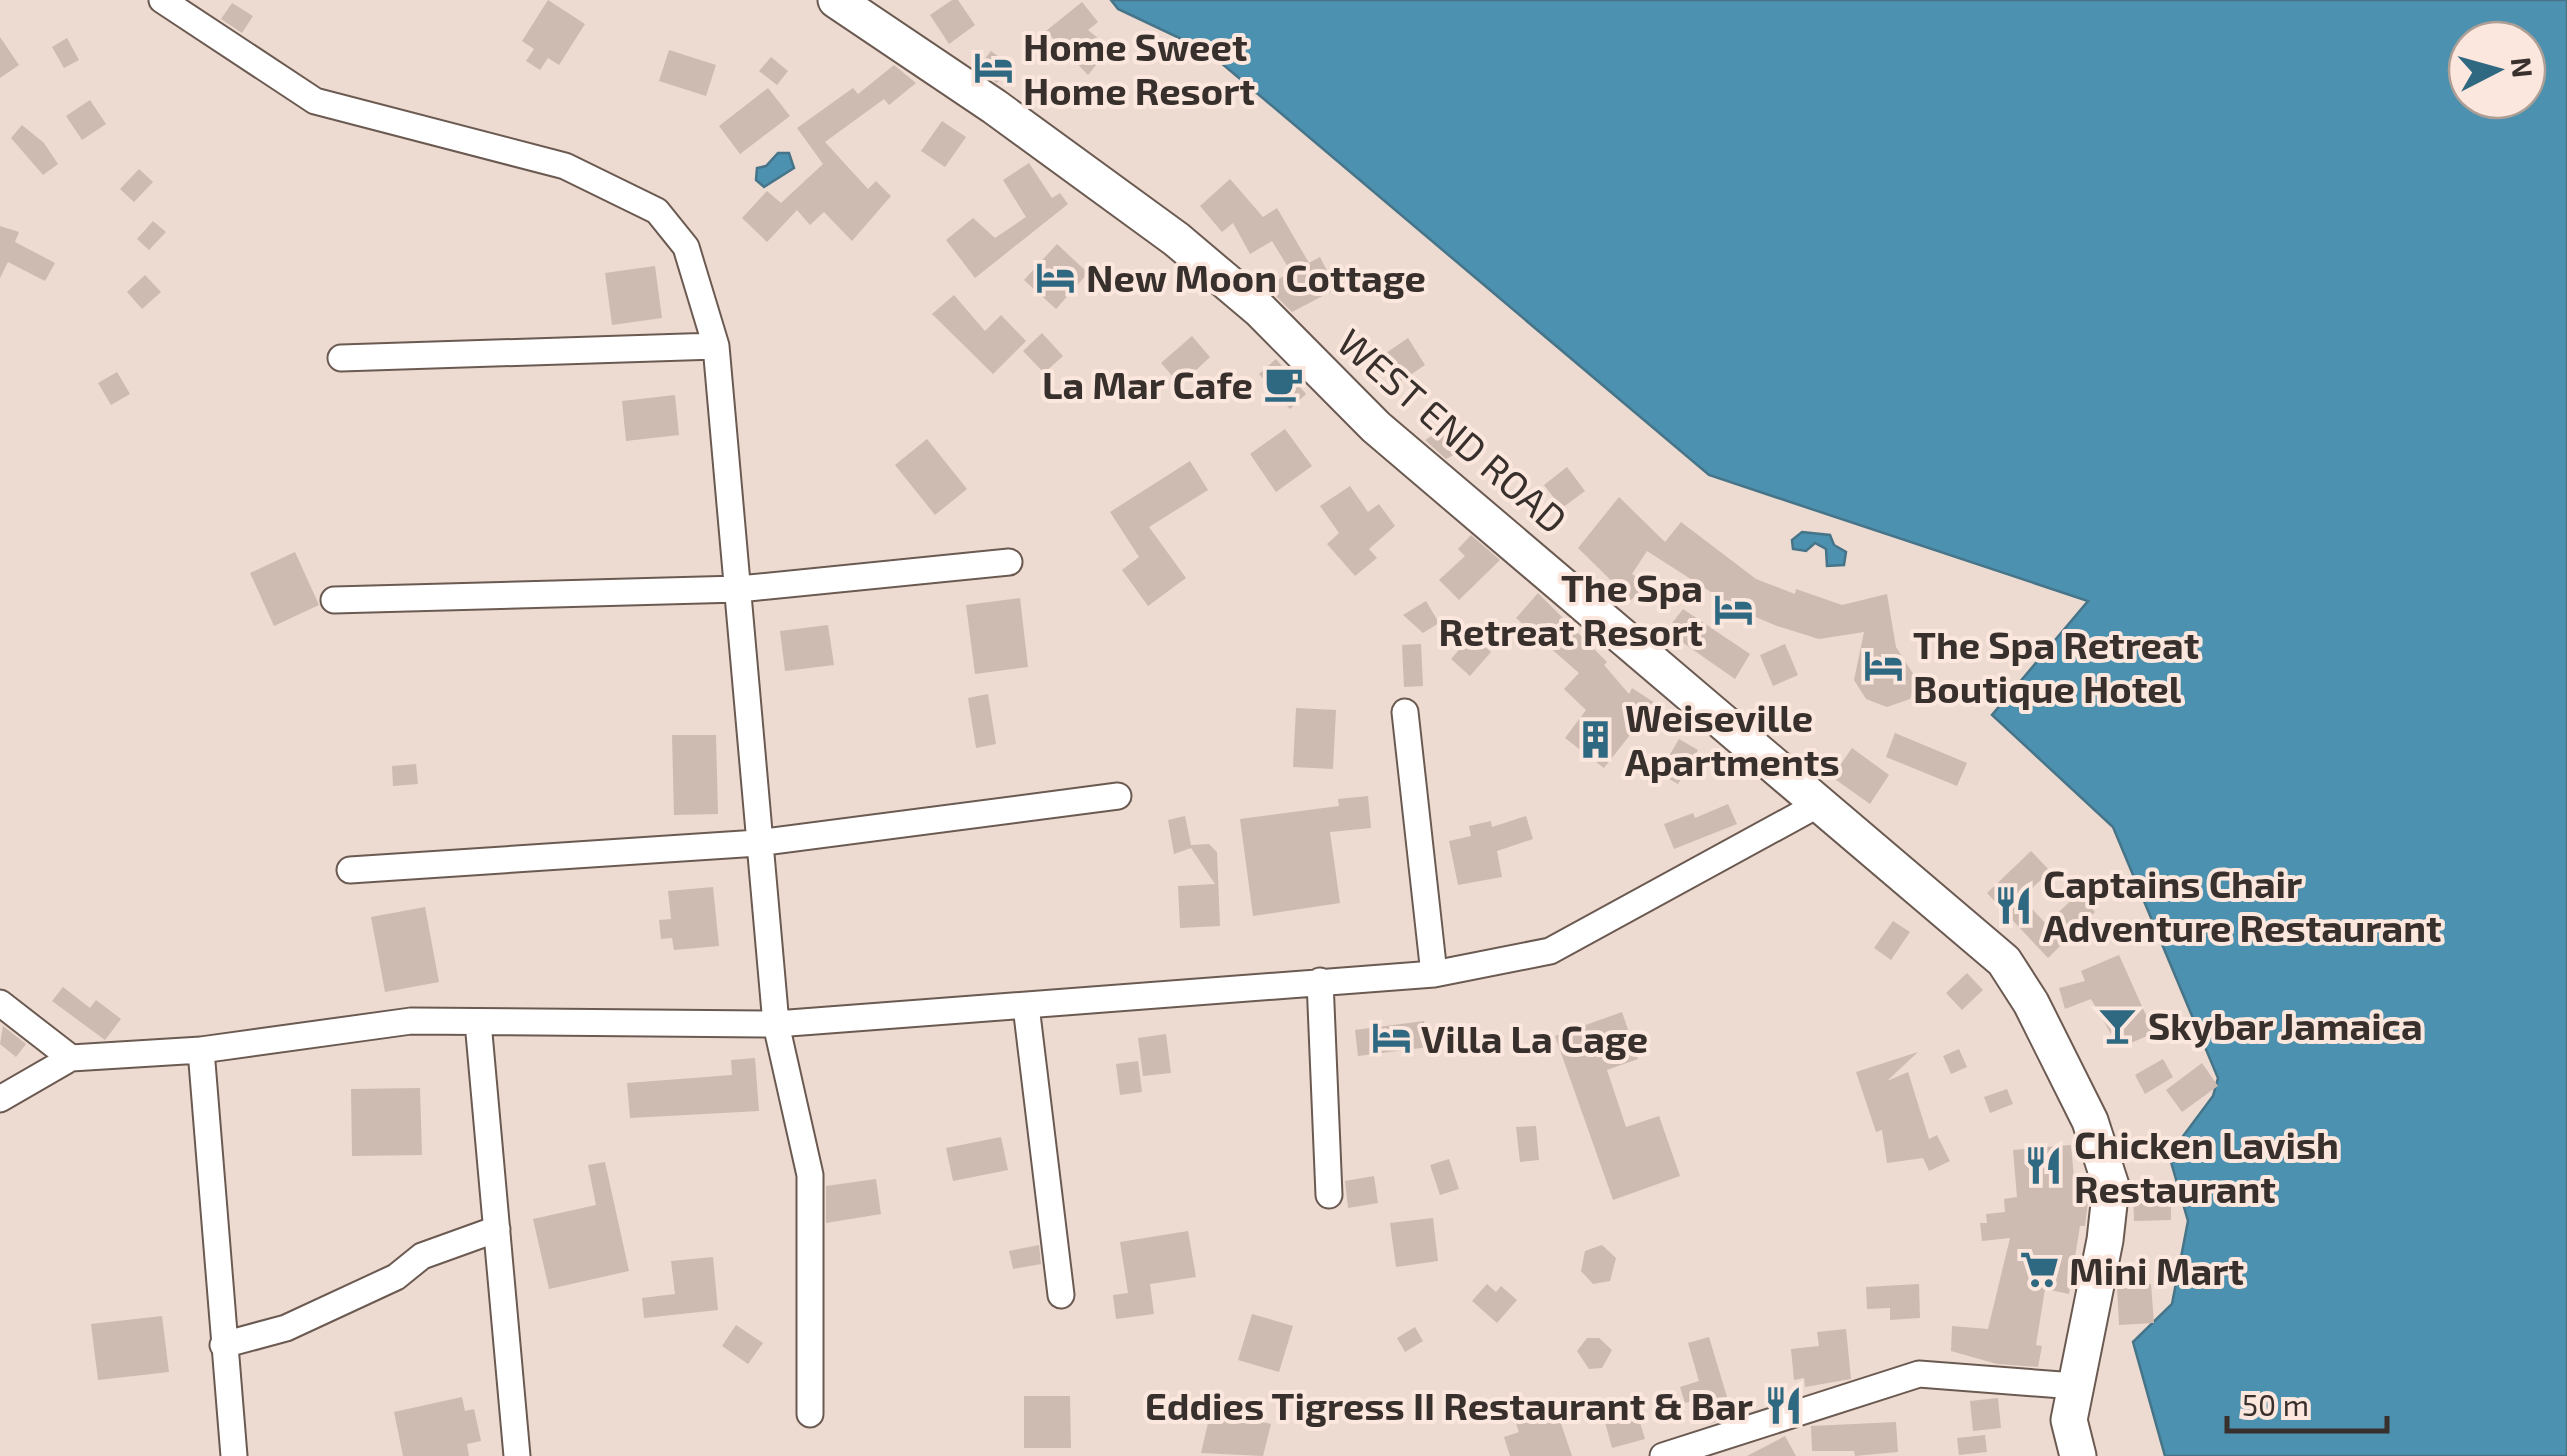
<svg xmlns="http://www.w3.org/2000/svg" width="2567" height="1456" font-family="'Exo 2',sans-serif">
  <rect width="100%" height="100%" fill="#eddad0"/>
  <path fill="#4c91af" stroke="#467488" stroke-width="2.5" fill-rule="evenodd" d="M1111 0H2567V1456H2165L2133 1342 2172 1304 2188 1221 2169 1155 2213 1096 2218 1078 2113 827 1992 715 2088 601 1709 475 1207 51 1118 9ZM2467 40H2527V100H2467Z
    M778 153H789L794 168 764 187 756 180 757 168 766 166Z
    M1802 532 1830 535 1834 545 1846 552 1844 565 1827 566 1826 549 1815 543 1806 551 1793 549 1792 540Z"/>
  <path fill="#cdbab0" d="M548 0 585 24 559 65 548 58 540 70 526 61 534 49 522 41Z
    M952 0H958L975 25 949 44 930 15Z
    M1082 2 1098 22 1088 30 1110 48 1088 75 1046 31Z
    M232 3 253 16 242 33 221 19Z
    M0 37 19 65 0 78Z
    M67 38 79 60 64 68 52 47Z
    M669 50 716 65 706 96 659 81Z
    M991 51 1010 65 997 83 977 69Z
    M771 57 788 71 777 85 759 71Z
    M894 65 916 83 889 105 884 99 825 142 868 189 876 181 891 196 852 241 824 212 810 225 797 210 767 242 742 218 767 191 781 203 823 164 797 128 853 88 858 94Z
    M768 88 790 116 740 154 719 126Z
    M90 100 106 124 82 140 66 116Z
    M942 121 966 137 945 167 921 151Z
    M22 125 44 143 58 164 43 175 11 138Z
    M1029 163 1052 198 1060 193 1068 204 975 278 946 240 973 218 995 238 1026 217 1003 180Z
    M139 169 153 182 134 202 120 189Z
    M1230 179 1263 217 1277 208 1309 263 1320 257 1336 289 1292 312 1277 297 1270 284 1291 272 1272 241 1250 254 1233 223 1222 232 1200 206Z
    M153 221 166 232 149 250 137 239Z
    M0 226 19 232 15 242 55 263 45 281 8 262 0 278Z
    M1057 244 1088 273 1056 309 1024 280Z
    M655 266 662 318 612 325 605 273Z
    M145 275 161 292 142 309 127 292Z
    M954 295 985 331 1001 315 1026 341 993 374 932 314Z
    M1042 333 1063 356 1044 373 1023 351Z
    M1192 336 1210 357 1180 385 1161 363Z
    M1408 338 1425 365 1401 381 1383 355Z
    M1276 359 1306 394 1290 409 1259 374Z
    M117 372 130 394 111 405 98 383Z
    M675 395 679 435 626 441 622 401Z
    M1450 425 1463 450 1446 459 1425 440Z
    M1285 429 1312 466 1276 492 1250 454Z
    M927 439 967 489 935 515 895 465Z
    M1190 461 1208 490 1149 527 1186 578 1148 606 1122 570 1139 557 1110 512Z
    M1567 467 1585 491 1562 508 1544 485Z
    M1350 486 1368 512 1379 504 1395 526 1369 549 1377 558 1355 576 1327 544 1339 533 1320 506Z
    M1619 497 1665 542 1681 522 1756 579 1795 594 1796 589 1842 605 1887 594 1896 647 1917 680 1910 699 1887 707 1866 699 1854 680 1864 632 1819 639 1777 626 1739 610 1647 551 1632 574 1647 584 1631 600 1578 548Z
    M1471 535 1500 560 1459 600 1439 580 1465 556 1458 549Z
    M295 552 319 605 274 626 250 573Z
    M1538 593 1607 662 1604 665 1629 694 1632 688 1655 703 1604 768 1565 738 1586 710 1564 689 1579 673 1516 618Z
    M1020 598 1028 667 975 674 966 605Z
    M1426 601 1439 623 1423 633 1403 615Z
    M1683 609 1750 654 1735 679 1666 631Z
    M828 625 834 665 785 671 780 631Z
    M1472 635 1491 652 1470 676 1451 659Z
    M1421 644 1423 686 1404 687 1402 645Z
    M1785 644 1798 675 1773 686 1760 655Z
    M988 694 996 744 976 748 968 698Z
    M1296 708 1336 710 1333 769 1293 767Z
    M1895 733 1967 763 1957 786 1886 757Z
    M672 735H716L718 814 674 815Z
    M1679 739 1698 750 1678 784 1659 773Z
    M1852 748 1889 775 1870 804 1832 777Z
    M416 764 418 784 393 786 392 766Z
    M1368 796 1371 828 1330 832 1340 903 1253 916 1240 819 1339 806 1338 799Z
    M1728 804 1737 824 1674 849 1664 824 1693 813 1695 818Z
    M1185 816 1191 845 1209 844 1217 852 1220 926 1180 928 1178 886 1215 884 1191 848 1174 854 1168 820Z
    M1526 816 1533 839 1497 851 1502 877 1458 885 1449 841 1471 836 1469 826 1491 821 1492 827Z
    M2031 851 2050 871 2022 898 2046 924 2078 894 2095 912 2048 958 1987 893Z
    M713 887 719 946 674 950 672 938 661 939 659 920 671 919 668 891Z
    M425 907 439 982 385 992 371 917Z
    M1893 921 1910 932 1891 960 1874 948Z
    M2119 955 2154 1033 2119 1048 2091 999 2065 1009 2059 988 2085 981 2081 971Z
    M1967 973 1983 990 1962 1010 1946 993Z
    M63 987 90 1008 96 1000 121 1019 105 1040 52 1001Z
    M1622 1012 1638 1059 1607 1070 1626 1127 1659 1116 1680 1176 1613 1200 1555 1036Z
    M1424 1021 1428 1047 1358 1056 1355 1030Z
    M3 1026 26 1044 16 1057 0 1044Z
    M1166 1034 1171 1073 1143 1076 1138 1038Z
    M1959 1049 1967 1067 1951 1074 1943 1056Z
    M1918 1052 1887 1081 1908 1072 1929 1139 1937 1135 1950 1161 1929 1171 1923 1158 1887 1163 1882 1130 1876 1132 1856 1072Z
    M755 1058 759 1111 630 1118 627 1083 732 1075 731 1060Z
    M2163 1059 2173 1077 2145 1094 2135 1075Z
    M1138 1061 1142 1092 1120 1095 1116 1064Z
    M2202 1063 2218 1086 2182 1112 2166 1090Z
    M420 1088 422 1155 352 1156 351 1089Z
    M2007 1089 2013 1104 1990 1113 1984 1097Z
    M1536 1126 1539 1160 1520 1162 1516 1127Z
    M1001 1137 1008 1170 953 1181 946 1148Z
    M2071 1145 2076 1201H2088L2085 1226H2080L2069 1294 2045 1289 2036 1345 2042 1346 2038 1367 1997 1364 1951 1351 1952 1326 1988 1329 2010 1238 1982 1241 1980 1223H1987L1986 1214 2005 1212 2004 1199 2017 1197 2013 1150Z
    M1449 1159 1459 1189 1440 1195 1430 1165Z
    M605 1162 629 1271 549 1289 533 1219 596 1205 588 1165Z
    M1374 1176 1378 1203 1348 1208 1345 1181Z
    M876 1179 881 1214 826 1223V1186Z
    M2157 1190 2158 1200H2171V1220L2134 1221 2133 1191Z
    M1433 1218 1438 1261 1396 1267 1390 1223Z
    M1188 1231 1196 1277 1150 1284 1154 1314 1116 1319 1113 1295 1128 1293 1120 1242Z
    M1039 1245 1041 1264 1013 1269 1009 1251Z
    M1602 1245 1616 1258 1610 1281 1593 1284 1581 1271 1585 1251Z
    M713 1257 718 1310 644 1318 642 1298 675 1294 671 1261Z
    M1487 1284 1496 1292 1501 1286 1517 1300 1497 1323 1472 1301Z
    M1919 1284 1920 1318 1890 1320V1308L1867 1309 1866 1287Z
    M2151 1284 2154 1323 2119 1325 2117 1286Z
    M1252 1314 1293 1326 1279 1372 1238 1360Z
    M162 1316 169 1372 98 1380 91 1324Z
    M736 1325 763 1343 748 1364 722 1346Z
    M1415 1327 1423 1341 1405 1352 1397 1338Z
    M1846 1329 1851 1379 1805 1387 1804 1378 1794 1380 1791 1349 1819 1346 1817 1332Z
    M1709 1337 1733 1417 1709 1424 1701 1399 1685 1403 1680 1387 1699 1381 1688 1343Z
    M1587 1338H1599L1612 1350 1602 1368 1589 1369 1577 1351Z
    M1024 1396H1070L1071 1448H1024Z
    M462 1397 465 1411 474 1409 481 1441 467 1444 469 1456H403L394 1412Z
    M1998 1398 2001 1428 1973 1431 1970 1401Z
    M1634 1402 1645 1439 1612 1448 1602 1411Z
    M1554 1403 1572 1456H1510L1504 1437 1519 1432 1514 1418Z
    M1211 1410 1271 1424 1263 1456 1201 1453Z
    M1896 1422 1898 1452 1855 1456 1854 1451H1812L1811 1426Z
    M1985 1435 1987 1452 1959 1455 1957 1438Z
    M1785 1436 1796 1456H1747Z"/>
  <g fill="none" stroke-linecap="round" stroke-linejoin="round">
    <defs>
      <path id="minor" d="M162 0 315 101 565 166 657 211 686 247 716 346 776 1024 810 1175V1414
        M341 358 716 346
        M334 600 739 589 1009 562
        M1405 712 1434 974
        M350 870 758 843 1118 796
        M1320 981 1329 1195
        M0 1003 71 1058
        M1026 1006 1061 1295
        M478 1022 517 1456
        M0 1099 71 1058 201 1050
        M223 1345 286 1328 396 1277 422 1256 497 1229
        M234 1456 201 1050 411 1021 776 1024 1434 974 1550 951 1819 804
        M1663 1456 1919 1374 2075 1386"/>
      <path id="secondary" d="M836 0 995 107 1176 239 1259 309 1376 427 2004 961 2031 1003 2090 1121 2111 1186 2105 1240 2069 1420 2078 1456"/>
    </defs>
    <use href="#minor" stroke="#6b5a51" stroke-width="29"/>
    <use href="#secondary" stroke="#6b5a51" stroke-width="39"/>
    <use href="#minor" stroke="#fff" stroke-width="25"/>
    <use href="#secondary" stroke="#fff" stroke-width="35"/>
  </g>
  <defs>
    <symbol id="hotel-bare" viewBox="-9 -9 18 18"><path d="M-6-4.5h1.5V1H6V5H4.5V3h-9V5H-6ZM-4 0a1.8 1.8 0 1 1 3.6 0ZM.5 0V-2.5h3Q6-2.5 6 0Z" fill="#2f6881" stroke="#fbe7dd" stroke-width="2.5" paint-order="stroke"/></symbol>
    <symbol id="cafe-bare" viewBox="-9 -9 18 18"><path d="M-5.5-4.5H6V0H3Q3 3.5 0 3.5H-2.5Q-5.5 3.5-5.5 0ZM3-3.2v2h1.7v-2ZM-6 4.5H4V6H-6Z" fill="#2f6881" stroke="#fbe7dd" stroke-width="2.5" paint-order="stroke"/></symbol>
    <symbol id="building-bare" viewBox="-9 -9 18 18"><path d="M-4-6H4V6H1V3H-1V6H-4ZM-2.5-4.3h1.7v1.8h-1.7ZM.8-4.3h1.7v1.8H.8ZM-2.5-1h1.7V.8h-1.7ZM.8-1h1.7V.8H.8Z" fill="#2f6881" stroke="#fbe7dd" stroke-width="2.5" paint-order="stroke"/></symbol>
    <symbol id="restaurant-bare" viewBox="-9 -9 18 18"><path d="M-5-6h1v4h1v-4h1v4h1v-4h1v5L-1.5 .5V6h-2V.5L-5-1ZM5-6V6H3V1.5H1.5Q1.5-4 5-6Z" fill="#2f6881" stroke="#fbe7dd" stroke-width="2.5" paint-order="stroke"/></symbol>
    <symbol id="bar-bare" viewBox="-9 -9 18 18"><path d="M-6-5H6L.8 .8V4.5H3.5V6h-7V4.5H-.8V.8Z" fill="#2f6881" stroke="#fbe7dd" stroke-width="2.5" paint-order="stroke"/></symbol>
    <symbol id="supermarket-bare" viewBox="-9 -9 18 18"><path d="M-6-5.5h2.5l.6 2H6L4.5 2H-2.5L-4.4-4H-6ZM-1.5 3.2a1.3 1.3 0 1 0 .1 0ZM3 3.2a1.3 1.3 0 1 0 .1 0Z" fill="#2f6881" stroke="#fbe7dd" stroke-width="2.5" paint-order="stroke"/></symbol>
  </defs>
  <g fill-rule="evenodd">
    <use href="#hotel-bare" x="966" y="40" width="55" height="55"/>
    <use href="#hotel-bare" x="1028" y="250" width="55" height="55"/>
    <use href="#cafe-bare" x="1256" y="356" width="55" height="55"/>
    <use href="#hotel-bare" x="1706" y="582" width="55" height="55"/>
    <use href="#hotel-bare" x="1856" y="638" width="55" height="55"/>
    <use href="#building-bare" x="1568" y="712" width="55" height="55"/>
    <use href="#restaurant-bare" x="1986" y="878" width="55" height="55"/>
    <use href="#bar-bare" x="2090" y="998" width="55" height="55"/>
    <use href="#hotel-bare" x="1364" y="1010" width="55" height="55"/>
    <use href="#restaurant-bare" x="2016" y="1138" width="55" height="55"/>
    <use href="#supermarket-bare" x="2012" y="1242" width="55" height="55"/>
    <use href="#restaurant-bare" x="1756" y="1378" width="55" height="55"/>
  </g>
  <g text-anchor="middle" dominant-baseline="central" stroke-width="8" stroke-linejoin="round" paint-order="stroke">
    <g font-size="38" font-weight="bold" fill="#38302c" stroke="#fbe7dd" text-anchor="start">
      <text x="1023" y="46">Home Sweet<tspan x="1023" dy="44">Home Resort</tspan></text>
      <text x="1086" y="277">New Moon Cottage</text>
      <text x="1253" y="384" text-anchor="end">La Mar Cafe</text>
      <text x="1703" y="587" text-anchor="end">The Spa<tspan x="1703" dy="44">Retreat Resort</tspan></text>
      <text x="1913" y="644">The Spa Retreat<tspan x="1913" dy="44">Boutique Hotel</tspan></text>
      <text x="1625" y="717">Weiseville<tspan x="1625" dy="44">Apartments</tspan></text>
      <text x="2043" y="883">Captains Chair<tspan x="2043" dy="44">Adventure Restaurant</tspan></text>
      <text x="2148" y="1025">Skybar Jamaica</text>
      <text x="1421" y="1038">Villa La Cage</text>
      <text x="2074" y="1144">Chicken Lavish<tspan x="2074" dy="44">Restaurant</tspan></text>
      <text x="2069" y="1270">Mini Mart</text>
      <text x="1753" y="1405" text-anchor="end">Eddies Tigress II Restaurant &amp; Bar</text>
    </g>
    <g font-size="38" fill="#38302c" stroke="#fbe7dd">
      <text transform="translate(1453 430) rotate(41)">WEST END ROAD</text>
    </g>
  </g>
  <g transform="translate(2497 70) rotate(84)"><circle r="48" fill="#fbe7dd" stroke="#ad9e96" stroke-width="2.5"/>
  <path d="M0-8L18 38L0 25L-18 38Z" fill="#2f6881"/>
  <text y="-15" font-size="28" font-weight="bold" text-anchor="middle" fill="#38302c">N</text>
  </g>
  <path d="M2227 1416v15h160v-15" fill="none" stroke="#38302c" stroke-width="5"/>
  <text x="2242" y="1416" font-size="30" fill="#38302c" stroke="#fbe7dd" stroke-width="8" paint-order="stroke">50 m</text>
</svg>
